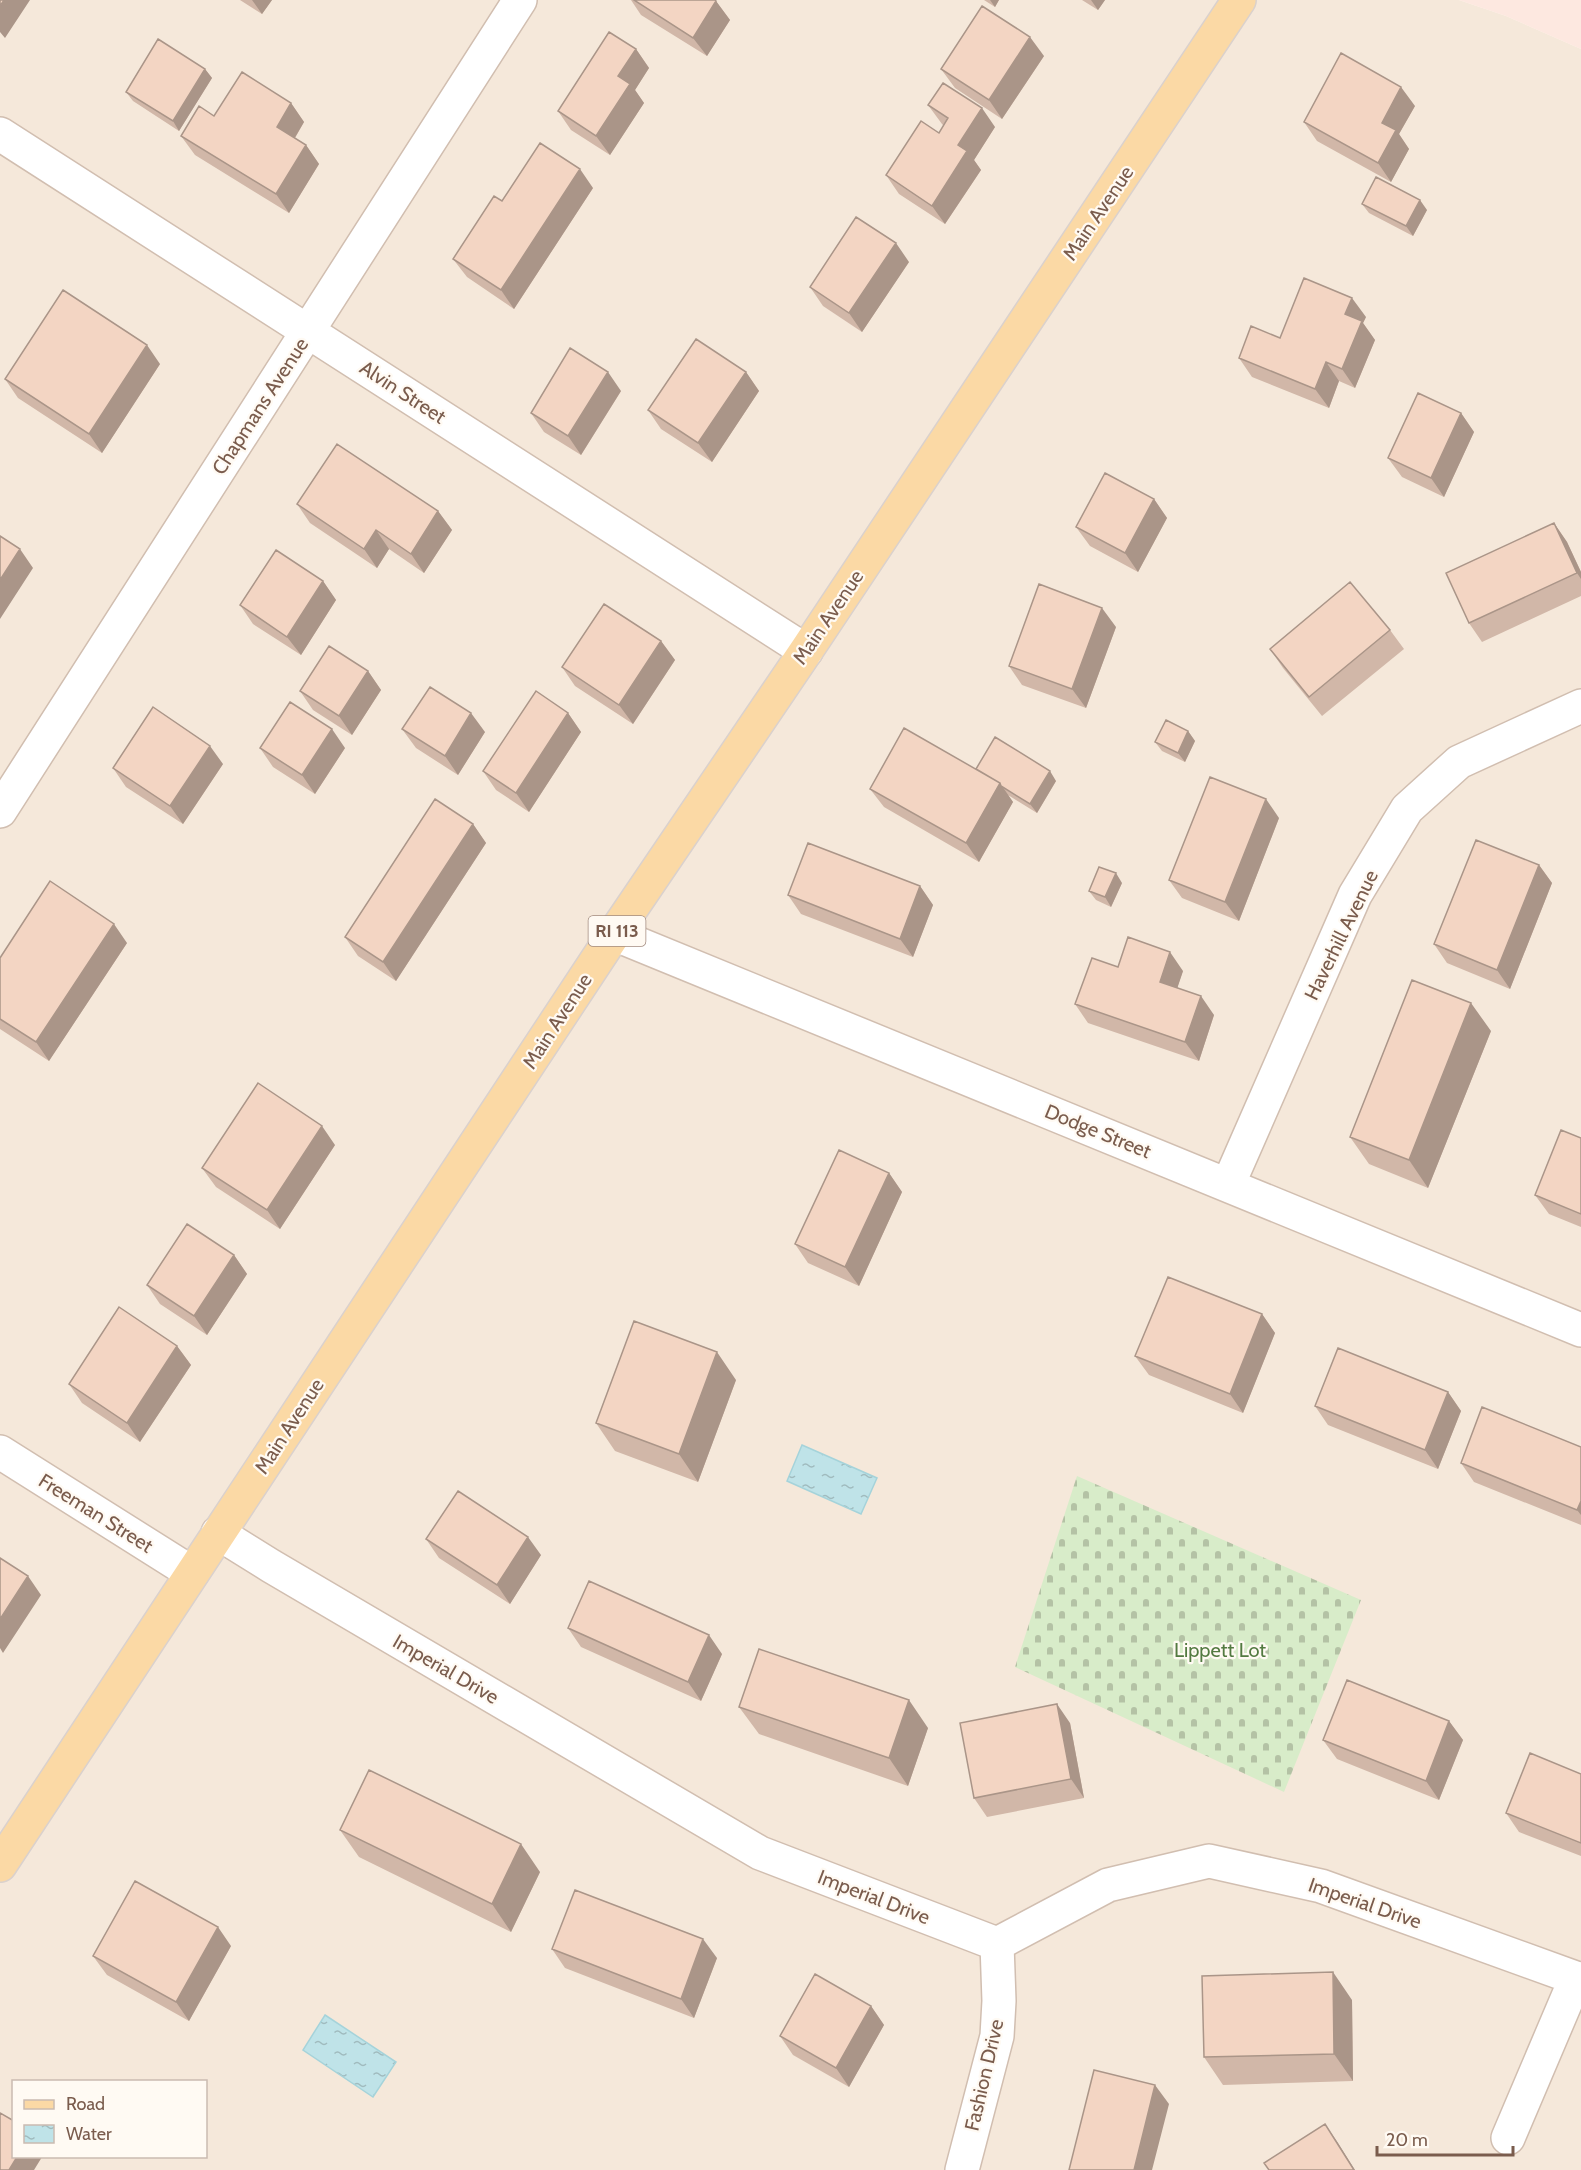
<svg xmlns="http://www.w3.org/2000/svg" width="1581" height="2170" font-family="Cabin,sans-serif">
  <defs>
    <pattern id="cemetery-stones" width="16" height="16" patternUnits="userSpaceOnUse" patternTransform="scale(1.5)"><rect width="16" height="16" fill="#d8ecc9"/><path d="M2 7V4a2 2 0 0 1 4 0v3zM10 15v-3a2 2 0 0 1 4 0v3z" fill="#b4c2a5"/></pattern>
    <pattern id="water-ripples" width="26" height="14" patternUnits="userSpaceOnUse" patternTransform="scale(1.5)"><rect width="26" height="14" fill="#bfe3e8"/><path d="M2 4q2-2 4 0t4 0M15 11q2-2 4 0t4 0" fill="none" stroke="#a0bbbe"/></pattern>
  </defs>
  <rect width="100%" height="100%" fill="#fdf6ec"/>
  <path fill="#f5e8da" fill-rule="evenodd" d="M0 0H1459L1506 16 1581 49V2170H0ZM14 2082H206V2156H14Z"/>
  <path fill="#fde8e0" d="M1459 0H1581V49L1506 16Z"/>
  <path fill="url(#cemetery-stones)" d="M1077 1476 1361 1600 1284 1792 1015 1667Z"/>
  <path fill="url(#water-ripples)" stroke="#a5d3da" stroke-width="1.5" d="M802 1445 877 1478 861 1514 787 1481Z
    M325 2015 396 2062 373 2097 303 2050Z"/>
  <g fill="none" stroke-linecap="round" stroke-linejoin="round">
    <defs>
      <path id="minor" d="M0 134 806 651
        M0 811 520 0
        M614 934 1581 1330
        M1228 1185 1355 895 1407 809 1459 762 1581 706
        M0 1452 192 1573
        M218 1533 271 1566 760 1853 997 1944 1108 1885 1209 1861 1321 1886 1581 1980
        M1508 2138 1576 1978
        M962 2170 997 2036 999 2001 997 1944"/>
      <path id="major" d="M0 1865 614 934 806 651 1239 0"/>
    </defs>
    <use href="#minor" stroke="#d1beb0" stroke-width="36"/>
    <use href="#major" stroke="#dad1cd" stroke-width="36"/>
    <use href="#minor" stroke="#fff" stroke-width="33"/>
    <use href="#major" stroke="#fbd9a5" stroke-width="33"/>
  </g>
  <path fill="#d1b7a8" d="M240 0H272L262 14Z
    M631 0H715L730 20 707 56 641 15Z
    M984 0H999L995 7Z
    M1082 0H1105L1098 10Z
    M636 49 649 68 635 90 644 103 610 155 571 130 558 111Z
    M1044 56 1002 119 955 88 941 69Z
    M205 69 212 78 179 131 133 101 126 92Z
    M291 103 304 122 295 138 306 145 319 164 289 213 195 155 181 136 214 116Z
    M928 105 995 127 974 160 981 170 945 224 899 194 886 175 939 133 944 126 942 124Z
    M1415 106 1399 134 1409 149 1391 182 1317 141 1304 122Z
    M593 188 514 309 467 277 453 259 502 201Z
    M1362 204 1427 210 1413 236 1369 213Z
    M909 262 862 332 823 306 810 287Z
    M1366 317 1363 323 1375 340 1355 388 1339 381 1329 408 1252 377 1239 358 1280 338Z
    M160 364 102 453 18 398 5 379Z
    M746 372 759 391 712 462 661 429 648 410Z
    M621 391 581 455 544 432 531 413Z
    M1461 413 1474 432 1444 497 1402 477 1388 458Z
    M1154 499 1167 518 1138 572 1090 546 1076 527Z
    M297 504 438 511 452 530 424 573 389 549 377 568 310 523Z
    M1554 523 1567 542 1581 572V596L1482 642 1469 623Z
    M323 581 336 600 301 655 253 624 240 605Z
    M1116 627 1086 708 1022 685 1009 666Z
    M1390 630 1404 649 1322 716 1283 668 1270 649Z
    M661 641 675 660 633 724 575 686 562 667Z
    M368 671 381 690 352 735 313 710 300 691Z
    M568 713 581 732 529 812 496 790 483 771Z
    M402 729 485 732 458 775 416 748Z
    M1188 731 1195 741 1185 762 1162 751 1155 742Z
    M260 748H345L315 794 273 767Z
    M223 764 183 824 126 787 113 768Z
    M976 769 1056 781 1037 813 1008 795 1013 802 979 862 884 807 870 789Z
    M1279 818 1239 921 1182 898 1169 880Z
    M473 824 486 843 396 981 358 956 345 937Z
    M1539 865 1552 883 1510 989 1447 963 1434 944Z
    M1122 883 1111 907 1096 900 1089 891Z
    M920 886 933 905 913 957 801 914 788 895Z
    M127 943 49 1061 0 1029V958Z
    M1118 967 1183 971 1177 988 1214 1015 1199 1061 1088 1023 1075 1004Z
    M1491 1031 1428 1188 1369 1164 1350 1137Z
    M1581 1138V1227L1549 1214 1535 1195Z
    M335 1145 280 1229 216 1187 202 1168Z
    M889 1173 902 1192 859 1286 808 1263 795 1244Z
    M234 1255 247 1274 207 1335 160 1304 147 1285Z
    M1262 1314 1275 1333 1243 1413 1149 1375 1135 1356Z
    M177 1346 191 1365 140 1442 82 1403 69 1384Z
    M736 1380 698 1482 615 1451 596 1423Z
    M1448 1392 1461 1411 1438 1469 1328 1425 1315 1406Z
    M1581 1447V1525L1474 1482 1461 1463Z
    M426 1539 541 1555 510 1604 439 1558Z
    M568 1628 722 1654 701 1701 581 1647Z
    M739 1707 928 1728 908 1786 759 1734Z
    M1449 1721 1463 1740 1439 1800 1337 1759 1323 1740Z
    M1070 1723 1084 1798 987 1817 974 1798Z
    M1581 1774V1856L1519 1832 1506 1813Z
    M340 1830 540 1872 511 1932 359 1857Z
    M231 1946 189 2021 107 1975 93 1956Z
    M552 1949 717 1958 694 2018 565 1968Z
    M1352 2000 1353 2081 1223 2085 1204 2057Z
    M871 2006 884 2025 849 2087 793 2055 780 2036Z"/>
  <path fill="#aa9588" d="M4 0H30L5 38 0 32V6Z
    M252 0H272L262 14Z
    M990 0H999L995 7Z
    M1091 0H1105L1098 10Z
    M716 1 730 20 707 56 693 38Z
    M1030 37 1044 56 1002 119 989 100Z
    M636 49 649 68 635 90 644 103 610 155 596 136 618 76Z
    M205 69 212 78 179 131 173 121Z
    M1401 87 1415 106 1399 134 1409 149 1391 182 1378 163 1382 123Z
    M291 103 304 122 290 146 277 127Z
    M982 108 995 127 974 160 981 170 945 224 932 206 958 145Z
    M306 145 319 164 289 213 276 194Z
    M580 169 593 188 514 309 501 290Z
    M1420 200 1427 210 1413 236 1406 226Z
    M896 243 909 262 862 332 849 313Z
    M1352 298 1366 317 1363 323 1375 340 1355 388 1342 369 1345 314Z
    M147 345 160 364 102 453 89 434Z
    M1326 362 1339 381 1329 408 1315 389Z
    M608 372 621 391 581 455 568 436Z
    M746 372 759 391 712 462 698 443Z
    M1461 413 1474 432 1444 497 1431 478Z
    M1154 499 1167 518 1138 572 1125 553Z
    M438 511 452 530 424 573 411 554Z
    M1554 523 1567 542 1581 572V579L1577 573Z
    M376 530 389 549 377 568 364 549Z
    M20 549 33 568 0 619V580Z
    M323 581 336 600 301 655 287 637Z
    M1102 608 1116 627 1086 708 1072 689Z
    M661 641 675 660 633 724 619 705Z
    M368 671 381 690 352 735 339 716Z
    M471 713 485 732 458 775 445 756Z
    M568 713 581 732 529 812 516 793Z
    M332 729 345 748 315 794 302 775Z
    M1188 731 1195 741 1185 762 1178 753Z
    M210 746 223 764 183 824 170 806Z
    M1050 771 1056 781 1037 813 1030 804Z
    M1000 783 1013 802 979 862 966 843Z
    M1266 799 1279 818 1239 921 1225 902Z
    M473 824 486 843 396 981 383 962Z
    M1539 865 1552 883 1510 989 1497 970Z
    M1116 873 1122 883 1111 907 1105 897Z
    M920 886 933 905 913 957 900 939Z
    M114 924 127 943 49 1061 36 1042Z
    M1170 952 1183 971 1173 1001 1160 982Z
    M1201 996 1214 1015 1199 1061 1185 1042Z
    M1471 1003 1491 1031 1428 1188 1409 1160Z
    M322 1126 335 1145 280 1229 267 1210Z
    M889 1173 902 1192 859 1286 845 1267Z
    M234 1255 247 1274 207 1335 194 1316Z
    M1262 1314 1275 1333 1243 1413 1230 1394Z
    M177 1346 191 1365 140 1442 127 1423Z
    M717 1352 736 1380 698 1482 679 1454Z
    M1448 1392 1461 1411 1438 1469 1425 1450Z
    M1581 1501V1515L1577 1510Z
    M528 1537 541 1555 510 1604 497 1585Z
    M28 1576 41 1595 3 1653 0 1648V1619Z
    M709 1635 722 1654 701 1701 688 1682Z
    M909 1700 928 1728 908 1786 889 1758Z
    M1057 1704 1070 1723 1084 1798 1071 1779Z
    M1449 1721 1463 1740 1439 1800 1426 1781Z
    M521 1844 540 1872 511 1932 492 1904Z
    M218 1927 231 1946 189 2021 176 2002Z
    M703 1939 717 1958 694 2018 681 1999Z
    M1333 1972 1352 2000 1353 2081 1334 2054Z
    M871 2006 884 2025 849 2087 836 2068Z
    M1155 2085 1169 2104 1152 2170H1134Z
    M1325 2124 1338 2143 1355 2170H1354Z
    M17 2157H42L34 2170H9Z"/>
  <path fill="#f3d5c3" stroke="#aa9588" stroke-width="1.5" d="M0 0H4L0 6Z
    M634 0H715L716 1 693 38Z
    M982 6 1030 37 989 100 941 69Z
    M609 32 636 49 618 76 630 84 596 136 558 111Z
    M158 39 205 69 173 121 126 92Z
    M1341 53 1401 87 1382 123 1396 130 1378 163 1304 122Z
    M242 72 291 103 277 127 306 145 276 194 181 136 199 106 214 116Z
    M943 83 982 108 958 145 967 151 932 206 886 175 921 121 939 133 948 118 928 105Z
    M540 143 580 169 501 290 453 259 494 196 502 201Z
    M1376 177 1420 200 1406 226 1362 204Z
    M856 217 896 243 849 313 810 287Z
    M1304 278 1352 298 1345 314 1362 321 1342 369 1326 362 1315 389 1239 358 1251 326 1280 338Z
    M63 290 147 345 89 434 5 379Z
    M696 339 746 372 698 443 648 410Z
    M570 348 608 372 568 436 531 413Z
    M1418 393 1461 413 1431 478 1388 458Z
    M337 444 438 511 411 554 376 530 364 549 297 504Z
    M1105 473 1154 499 1125 553 1076 527Z
    M1554 523 1577 573 1469 623 1446 573Z
    M0 536 20 549 0 580Z
    M276 550 323 581 287 637 240 605Z
    M1350 582 1390 630 1309 697 1270 649Z
    M1039 584 1102 608 1072 689 1009 666Z
    M604 604 661 641 619 705 562 667Z
    M329 646 368 671 339 716 300 691Z
    M430 687 471 713 445 756 402 729Z
    M536 691 568 713 516 793 483 771Z
    M290 702 332 729 302 775 260 748Z
    M153 707 210 746 170 806 113 768Z
    M1166 720 1188 731 1178 753 1155 742Z
    M904 728 1000 783 966 843 870 789Z
    M995 737 1050 771 1030 804 1001 786 1000 783 976 769Z
    M1210 777 1266 799 1225 902 1169 880Z
    M435 799 473 824 383 962 345 937Z
    M1476 840 1539 865 1497 970 1434 944Z
    M808 843 920 886 900 939 788 895Z
    M1099 867 1116 873 1105 897 1089 891Z
    M50 881 114 924 36 1042 0 1019V958Z
    M1128 937 1170 952 1160 982 1201 996 1185 1042 1075 1004 1092 958 1118 967Z
    M1412 980 1471 1003 1409 1160 1350 1137Z
    M258 1083 322 1126 267 1210 202 1168Z
    M1561 1130 1581 1138V1214L1535 1195Z
    M839 1150 889 1173 845 1267 795 1244Z
    M187 1224 234 1255 194 1316 147 1285Z
    M1168 1277 1262 1314 1230 1394 1135 1356Z
    M119 1307 177 1346 127 1423 69 1384Z
    M634 1321 717 1352 679 1454 596 1423Z
    M1338 1348 1448 1392 1425 1450 1315 1406Z
    M1482 1407 1581 1447V1501L1577 1510 1461 1463Z
    M458 1491 528 1537 497 1585 426 1539Z
    M0 1558 28 1576 0 1619Z
    M589 1581 709 1635 688 1682 568 1628Z
    M759 1649 909 1700 889 1758 739 1707Z
    M1347 1680 1449 1721 1426 1781 1323 1740Z
    M1057 1704 1071 1779 974 1798 960 1723Z
    M1530 1753 1581 1774V1843L1506 1813Z
    M369 1770 521 1844 492 1904 340 1830Z
    M135 1881 218 1927 176 2002 93 1956Z
    M575 1890 703 1939 681 1999 552 1949Z
    M1333 1972 1334 2054 1204 2057 1202 1976Z
    M815 1974 871 2006 836 2068 780 2036Z
    M1094 2070 1155 2085 1134 2170H1069Z
    M0 2113 14 2121V2157H17L9 2170H0Z
    M1325 2124 1354 2170H1269L1264 2163Z"/>
  <g text-anchor="middle" dominant-baseline="central" stroke-width="4.5" stroke-linejoin="round" paint-order="stroke">
    <rect fill="#fffaf3" stroke="#a28b7f" stroke-width="1.5" x="588.5" y="916" width="57" height="30" rx="4.5"/>
    <g font-size="18" font-weight="bold" fill="#7a5c4d">
      <text x="617" y="931">RI 113</text>
    </g>
    <g font-size="20" fill="#7a5c4d" stroke="#fffaf3">
      <text transform="translate(1098 213) rotate(-56)">Main Avenue</text>
      <text transform="translate(403 392) rotate(33)">Alvin Street</text>
      <text transform="translate(260 406) rotate(-57)">Chapmans Avenue</text>
      <text transform="translate(828 617) rotate(-56)">Main Avenue</text>
      <text transform="translate(1341 935) rotate(-64)">Haverhill Avenue</text>
      <text transform="translate(557 1021) rotate(-57)">Main Avenue</text>
      <text transform="translate(1098 1131) rotate(22)">Dodge Street</text>
      <text transform="translate(289 1426) rotate(-57)">Main Avenue</text>
      <text transform="translate(96 1513) rotate(32)">Freeman Street</text>
      <text transform="translate(446 1669) rotate(30)">Imperial Drive</text>
      <text transform="translate(874 1897) rotate(21)">Imperial Drive</text>
      <text transform="translate(1365 1903) rotate(19)">Imperial Drive</text>
      <text transform="translate(984 2075) rotate(-77)">Fashion Drive</text>
    </g>
    <g font-size="20" fill="#537a41" stroke="#fffaf3">
      <text x="1220" y="1650">Lippett Lot</text>
    </g>
  </g>
  <rect x="12" y="2080" width="195" height="78" fill="#fffaf3" stroke="#cabbb1" stroke-width="1.5"/>
  <rect x="24" y="2100" width="30" height="9" fill="#fbd9a5" stroke="#cabbb1" stroke-width="1.5"/>
  <text x="66" y="2110" font-size="18" fill="#7a5c4d">Road</text>
  <rect x="24" y="2125" width="30" height="18" fill="url(#water-ripples)" stroke="#cabbb1" stroke-width="1.5"/>
  <text x="66" y="2140" font-size="18" fill="#7a5c4d">Water</text>
  <path d="M1377 2146v9h136v-9" fill="none" stroke="#7a5c4d" stroke-width="3"/>
  <text x="1386" y="2146" font-size="18" fill="#7a5c4d" stroke="#fffaf3" stroke-width="4.5" paint-order="stroke">20 m</text>
</svg>
